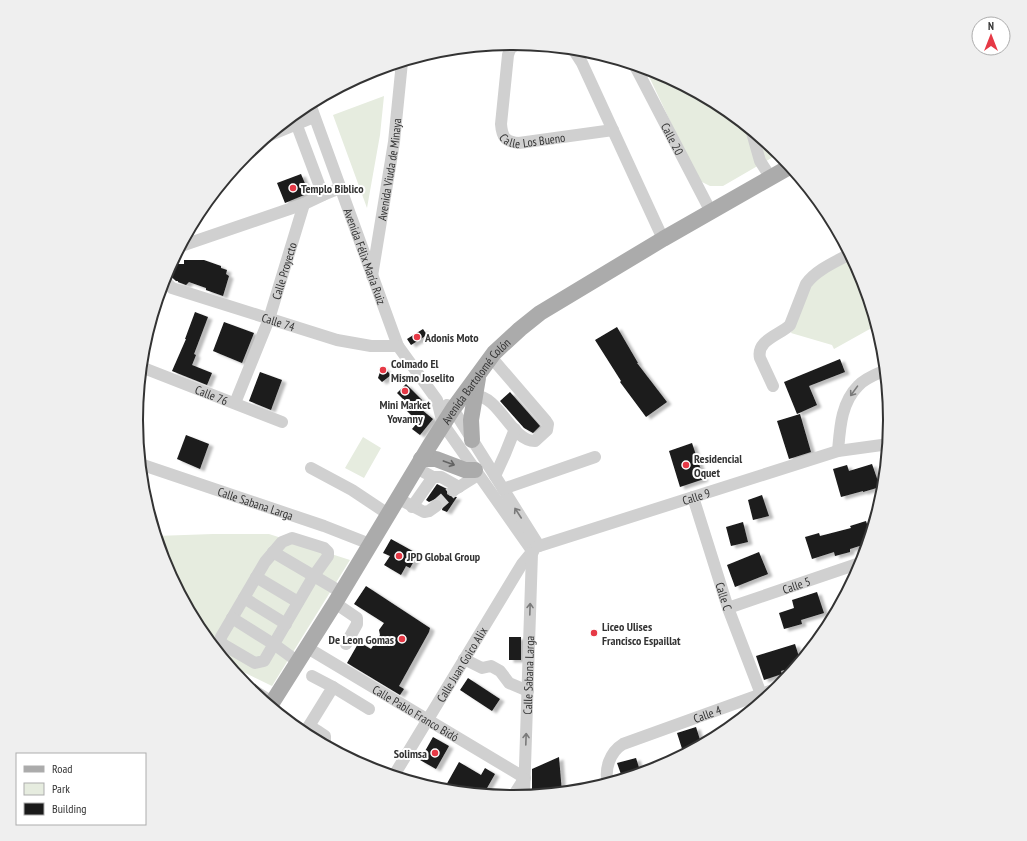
<svg xmlns="http://www.w3.org/2000/svg" width="1027" height="841" font-family="'PT Sans Narrow',sans-serif">
  <defs>
    <filter id="shadow"><feDropShadow dx="4.5" dy="2.5" stdDeviation="1" flood-color="#0004"/></filter>
  </defs>
  <rect width="100%" height="100%" fill="#fff"/>
  <path fill="#e6ecdf" d="M645 68 658 72 723 107 780 153 723 186H710L698 180Z
    M384 96 380 135 367 208 333 115Z
    M852 256 862 276 877 325 834 349 832 345 791 333 812 281Z
    M363 437 381 448 364 478 345 468Z
    M213 534H269L350 560 272 686 227 664 200 630 165 565 156 536Z"/>
  <path fill="#1a1a1a" filter="url(#shadow)" d="M301 174 309 193 285 203 277 183Z
    M184 260H204L221 266V268L227 270 226 274 229 276 223 296 206 290V288L189 282 186 285 178 282V281H176L167 273 170 266H173V264H184Z
    M195 312 208 317 194 354 196 355 192 365 212 373 207 385 172 371 186 339H185Z
    M224 322 254 333 242 363 213 351Z
    M617 327 638 363H637L667 402 646 417 620 382 621 381 595 340Z
    M423 329 427 335 411 345 407 339Z
    M840 359 845 372 809 386 817 405 797 414 784 382Z
    M382 366 391 375 382 382 378 378Z
    M260 372 282 380 271 410 249 401Z
    M406 384 422 400 416 405 433 419 420 435 412 429 418 422 401 405 405 401 397 393Z
    M510 392 540 426 533 433 524 428 500 401Z
    M800 414 811 452 789 459 777 421Z
    M186 435 209 444 200 469 177 459Z
    M692 443 704 479 680 487 669 451Z
    M872 464 880 487 863 492V491L841 497 833 469 847 465 849 471Z
    M437 484 447 489V494L450 496 457 497 447 512 442 510 443 505 439 499H435L429 502 426 500Z
    M762 495 769 516 753 520 748 500Z
    M866 521 871 536 869 543 850 549V552L835 556 834 552 812 559 805 537 819 533 820 536 851 528 850 526Z
    M743 522 748 542 731 546 726 527Z
    M391 539 418 554 410 568 406 566 401 575 384 565 390 556 383 553Z
    M759 552 768 574 735 587 727 565Z
    M366 586 430 628 429 632 399 686 404 689 400 695 347 663 359 642 371 649 380 635 379 630 384 623 354 604Z
    M817 592 824 613 801 620 802 624 784 629 779 613 794 608 792 600Z
    M509 637H521V660H509Z
    M795 644 801 663 798 666 781 671 782 674 764 680 756 656Z
    M468 678 500 699 492 711 460 690Z
    M696 727 702 746 684 755 677 733Z
    M433 737 449 746 436 769 420 760Z
    M559 757 562 793 532 794V769Z
    M636 758 641 774 623 780 617 763Z
    M459 762 481 775 485 768 495 774 483 795 454 792 445 787Z"/>
  <g fill="none" stroke-linecap="round" stroke-linejoin="round">
    <path stroke="#d6d6d6" stroke-width="12" stroke-dasharray="12 6" stroke-linecap="butt" d="M436 506 454 490"/>
    <g stroke="#d0d0d0" stroke-width="12">
      <path id="s1" d="M518 43 510 49 508 55 501 124C502 138 506 142 519 143L613 130"/>
      <path d="M573 49 582 63 663 239"/>
      <path id="s2" d="M634 64 711 212"/>
      <path id="s3" d="M310 104 398 346 437 400 443 424 533 552"/>
      <path d="M293 115 323 195"/>
      <path d="M751 129 760 161 771 178"/>
      <path d="M268 136 314 117"/>
      <path d="M181 246 304 204 323 195 340 188"/>
      <path id="s4" d="M372 276 394 142 402 62"/>
      <path id="s5" d="M164 280 172 288 337 340 371 346H398"/>
      <path id="s6" d="M141 367 282 422"/>
      <path d="M773 386 760 358C756 340 780 335 790 325L806 284C816 270 835 262 850 254"/>
      <path d="M475 396C499 395 511 441 535 441L547 430 548 424 546 421 491 357"/>
      <path id="s7" d="M235 403 269 319 304 204"/>
      <path d="M447 405 453 409 539 546"/>
      <path d="M838 451C840 428 841 403 858 386 865 378 877 374 886 370"/>
      <path id="s8" d="M140 464 324 526 370 544"/>
      <path d="M311 468 352 490 388 514"/>
      <path d="M416 468 433 477H441L459 487"/>
      <path d="M495 476 505 454 515 429"/>
      <path d="M503 489 595 457"/>
      <path d="M454 490 478 475"/>
      <path id="s9" d="M693 497 728 608 761 694"/>
      <path d="M397 498 424 512 429 511 436 506"/>
      <path d="M412 507 433 477"/>
      <path d="M292 538 324 548 328 552V556L313 577 264 661 255 663 224 645 220 641 221 637 265 562 282 542Z"/>
      <path d="M273 552 341 592"/>
      <path d="M256 577 298 602"/>
      <path d="M244 598 286 624"/>
      <path d="M335 603 357 618V624L346 644"/>
      <path id="s10" d="M728 608 863 562"/>
      <path d="M232 618 275 645 297 661"/>
      <path id="s11" d="M306 647 525 778"/>
      <path d="M464 659 482 668 491 666 500 671 509 683 528 691"/>
      <path d="M245 685 272 702"/>
      <path d="M333 687 369 709"/>
      <path d="M309 726 319 732 325 736V746"/>
      <path d="M304 734 333 687 312 676"/>
      <path id="s12" d="M393 777 522 564 536 547 838 451 889 444"/>
      <path id="s13" d="M608 784C604 769 610 752 623 744L781 687"/>
      <path id="s14" d="M524 797 532 553"/>
      <path d="M512 798 524 779"/>
    </g>
    <g stroke="#ababab" stroke-width="16">
      <path d="M472 440 471 420 478 378"/>
      <path d="M421 459H436L465 470H475"/>
      <path id="s15" d="M270 706 335 603 430 445 453 409 494 353 520 329 540 313 663 239 791 166"/>
    </g>
  </g>
  <defs><path id="oneway-shaft" d="M-6 0H5M1.5-3L5.5 0L1.5 3" fill="none" stroke-width="1.6" stroke-linecap="round" stroke-linejoin="round"/></defs>
  <g stroke="#7a7a7a">
    <use href="#oneway-shaft" transform="translate(854 391) rotate(126)"/>
    <use href="#oneway-shaft" transform="translate(518 513) rotate(-123)"/>
    <use href="#oneway-shaft" transform="translate(530 609) rotate(-88)"/>
    <use href="#oneway-shaft" transform="translate(526 739) rotate(-88)"/>
  </g>
  <use stroke="#636363" href="#oneway-shaft" transform="translate(449 463) rotate(20)"/>
  <g fill="#e63946" stroke="#fff" stroke-width="1.5">
    <circle cx="293" cy="188" r="4"/>
    <circle cx="417" cy="337" r="4"/>
    <circle cx="383" cy="370" r="4"/>
    <circle cx="405" cy="391" r="4"/>
    <circle cx="686" cy="465" r="4"/>
    <circle cx="399" cy="556" r="4"/>
    <circle cx="594" cy="633" r="4"/>
    <circle cx="402" cy="639" r="4"/>
    <circle cx="435" cy="753" r="4"/>
  </g>
  <g text-anchor="middle" dominant-baseline="central" stroke-width="4" stroke-linejoin="round" paint-order="stroke">
    <g font-size="12" fill="#333" stroke="#fff">
      <text stroke="none"><textPath href="#s1" startOffset="129">Calle Los Bueno</textPath></text>
      <text stroke="none"><textPath href="#s2" startOffset="84">Calle 20</textPath></text>
      <text stroke="none"><textPath href="#s4" startOffset="108">Avenida Viuda de Minaya</textPath></text>
      <text stroke="none"><textPath href="#s3" startOffset="162">Avenida Félix María Ruiz</textPath></text>
      <text stroke="none"><textPath href="#s7" startOffset="141">Calle Proyecto</textPath></text>
      <text stroke="none"><textPath href="#s5" startOffset="123">Calle 74</textPath></text>
      <text stroke="none"><textPath href="#s15" startOffset="385">Avenida Bartolomé Colón</textPath></text>
      <text stroke="none"><textPath href="#s6" startOffset="76">Calle 76</textPath></text>
      <text stroke="none"><textPath href="#s12" startOffset="439">Calle 9</textPath></text>
      <text stroke="none"><textPath href="#s8" startOffset="122">Calle Sabana Larga</textPath></text>
      <text stroke="none"><textPath href="#s10" startOffset="72">Calle 5</textPath></text>
      <text stroke="none"><textPath href="#s9" startOffset="104">Calle C</textPath></text>
      <text stroke="none"><textPath href="#s12" startOffset="132">Calle Juan Goico Alix</textPath></text>
      <text stroke="none"><textPath href="#s14" startOffset="122">Calle Sabana Larga</textPath></text>
      <text stroke="none"><textPath href="#s11" startOffset="128">Calle Pablo Franco Bidó</textPath></text>
      <text stroke="none"><textPath href="#s13" startOffset="135">Calle 4</textPath></text>
    </g>
    <g font-size="12" font-weight="bold" fill="#333" stroke="#fff" text-anchor="start">
      <text x="301" y="188">Templo Biblico</text>
      <text x="425" y="337">Adonis Moto</text>
      <text x="391" y="363">Colmado El<tspan x="391" dy="14">Mismo Joselito</tspan></text>
      <text x="405" y="404" text-anchor="middle">Mini Market<tspan x="405" dy="14">Yovanny</tspan></text>
      <text x="694" y="458">Residencial<tspan x="694" dy="14">Oquet</tspan></text>
      <text x="407" y="556">JPD Global Group</text>
      <text x="602" y="626">Liceo Ulises<tspan x="602" dy="14">Francisco Espaillat</tspan></text>
      <text x="394" y="639" text-anchor="end">De Leon Gomas</text>
      <text x="427" y="753" text-anchor="end">Solimsa</text>
    </g>
  </g>
  <path d="M0 0H1027V841H0ZM143 420a370 370 0 1 1 740 0a370 370 0 1 1-740 0Z" fill="#efefef" fill-rule="evenodd"/>
  <path fill="none" stroke="#333" stroke-width="2" d="M143 420a370 370 0 1 1 740 0a370 370 0 1 1-740 0Z"/>
  <rect x="16" y="753" width="130" height="72" fill="#ffffff" stroke="#adadad"/>
  <rect x="24" y="766" width="20" height="6" fill="#ababab" stroke="#adadad"/>
  <text x="52" y="773" font-size="12" fill="#333333">Road</text>
  <rect x="24" y="783" width="20" height="12" fill="#e6ecdf" stroke="#adadad"/>
  <text x="52" y="793" font-size="12" fill="#333333">Park</text>
  <rect x="24" y="803" width="20" height="12" fill="#1a1a1a" stroke="#adadad"/>
  <text x="52" y="813" font-size="12" fill="#333333">Building</text>
  <g transform="translate(991 36)"><circle r="19" fill="#ffffff" stroke="#adadad"/>
  <path d="M0-3L7 15L0 10L-7 15Z" fill="#e63946"/>
  <text y="-6" font-size="11" font-weight="bold" text-anchor="middle" fill="#333333">N</text>
  </g>
</svg>
